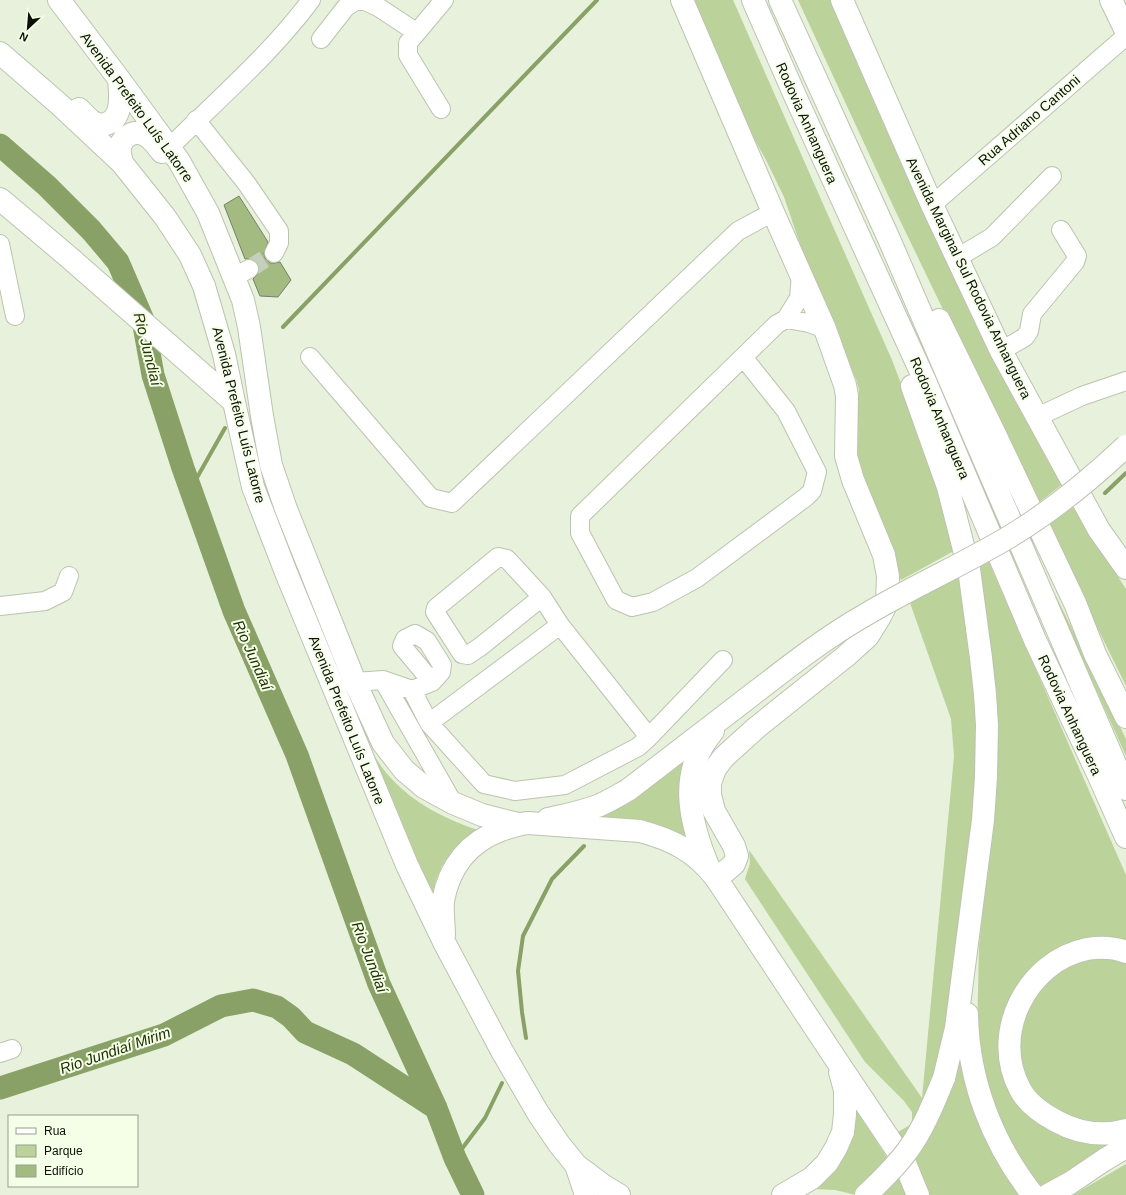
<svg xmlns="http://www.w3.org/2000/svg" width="1126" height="1195" font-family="Helvetica,sans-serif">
  <rect width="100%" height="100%" fill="#e7f1db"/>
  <path fill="#bbd39b" d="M691 0H733L892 360 934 470 954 551 901 580 857 472 853 457 859 390 856 379 818 294 803 253 784 197 766 160 742 117Z
    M798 0H830L960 290 1064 483 1037 504 894 208Z
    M1075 503 1095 542 1126 589V686L1047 525Z
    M988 560 1126 875V942L1037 966 1010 1083 1114 1144 1062 1176H1059L1040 1188 1021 1161 1008 1138 985 1080 977 1038 979 946 994 806 976 566Z
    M961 574 973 653 978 737 976 802 939 1070 905 1143 898 1132 910 1125 912 1120V1112L904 1101 865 1062 745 879 750 863 749 850 922 1098 954 756 951 719 909 600Z
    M1056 596 1126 739V756L1055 599Z
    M361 733C370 748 378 764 390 777 413 803 445 819 478 830L465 838 452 852 442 866 436 880 431 900Z
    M696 743 687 837 660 825 644 821 593 817Z
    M1126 956V1127L1057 1118 1021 1076 1019 1024 1024 1009 1069 958Z
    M962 1059 1021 1195H928L912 1157 955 1063Z
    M850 1101 890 1162 856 1195 835 1190 813 1189Z
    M1126 1164V1195H1073Z
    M900 1175 910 1195H878Z"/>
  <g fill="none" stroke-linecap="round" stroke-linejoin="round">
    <path stroke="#89a066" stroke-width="4" d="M283 327 597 0
      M190 490 225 428
      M1105 493 1126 473
      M526 1038 522 1012 518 971 523 936 552 879 584 846
      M455 1158 485 1118 502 1083"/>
    <path stroke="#89a066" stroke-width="23" d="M0 145 47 186 91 230 118 262 143 320 153 375 183 468 234 611 297 755 379 984 436 1108 455 1158 473 1195
      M0 1088 164 1035 221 1006 253 1000 277 1007 291 1017 305 1032 353 1054 436 1108"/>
  </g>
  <path fill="#a3bb80" stroke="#77806b" d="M239 196 268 242 264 253 265 258 270 263H275L280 262 291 280 278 297 260 296 253 279 258 274 259 269 258 264 254 260 250 259H245L224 205Z"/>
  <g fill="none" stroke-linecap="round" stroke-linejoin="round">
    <path stroke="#c6cfbb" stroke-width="18" stroke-dasharray="18 9" stroke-linecap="butt" d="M249 269 274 253"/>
    <defs>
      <path id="minor" d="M321 39 346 7 356 1H365L378 7 416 32
        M441 109 408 55V43L444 0
        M196 120 247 184 279 231V243L274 253
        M169 148C217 100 271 54 311 0
        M932 205 1126 36
        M0 244 15 316
        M957 258 992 237 1052 176
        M234 277 249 269
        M786 319 809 323 825 329
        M1001 351 1025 337 1029 331 1032 314 1075 262 1077 256 1061 230
        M310 357 431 498 452 503 738 231 773 212
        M743 357 786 411 817 472 812 491 806 497 697 578 653 602 632 607 616 600 580 533V516L777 324 786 319 799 298 801 275
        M1037 417 1082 396 1126 381
        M0 606 45 601 63 592 69 576
        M383 680 453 803
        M355 682 383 680 412 690 429 723 484 784 515 791 565 785 638 747 649 737 560 625 542 597 507 559 498 557 436 608 435 612 462 654 468 655 480 647 542 597
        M412 690 432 682 441 672 442 665 427 641 415 634 405 639 402 646 432 682
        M429 723 560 625
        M649 737 723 660
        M0 1053 12 1049"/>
      <path id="major" d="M59 0 119 79 179 161 208 213 243 300 249 327 262 416 271 465 286 509 355 682 383 743 404 770 424 787 453 803 482 815 518 824
        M1111 0 1126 31
        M0 53 59 104 122 163 165 217 190 255 204 286 224 354 234 402 253 487 287 575 407 865 444 942 502 1051 538 1113 559 1144 576 1165 604 1186 619 1195
        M79 109C83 113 88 119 93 122 97 124 102 125 106 124 124 118 120 93 119 79
        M122 163C121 158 119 153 120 147 123 135 136 129 147 136 153 140 157 146 162 152
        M0 199 71 259 234 402
        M548 819C565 815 583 812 600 805 609 801 619 795 628 790L727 714
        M708 866C689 820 678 772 713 731
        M444 935C444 924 442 912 443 901 449 867 469 842 501 830 510 827 518 824 528 823L640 831C673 840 695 851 716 878L837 1061 904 1161 918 1195
        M576 1165 586 1195
        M783 1195 812 1178 827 1163 836 1148 843 1132 845 1114V1090L840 1072"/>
      <path id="highway" d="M682 0 773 212 825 329 845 385 847 396 846 456 853 480 884 555 888 576 887 603 878 620 868 636 846 656 756 728 723 758 715 769 710 783V795L714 811 734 846 737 856 734 864 727 870 716 878
        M753 0 796 98 925 381 1035 640 1098 774 1126 837
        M780 0 889 239 1126 789
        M842 0 932 205 1001 351 1099 530 1126 568
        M939 320 993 430 1075 603 1095 654 1126 717
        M912 386 948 487 969 569 981 658 985 694 987 725 986 777 983 820 956 1028 944 1078
        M1126 952C1113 947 1100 947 1087 949 1027 961 990 1034 1020 1089 1027 1103 1043 1114 1056 1121 1078 1133 1101 1137 1126 1130
        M967 1014C968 1080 992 1143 1033 1195
        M1048 1195 1070 1183 1104 1160 1126 1147"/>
    </defs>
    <use href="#minor" stroke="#bbc4ae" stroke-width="20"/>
    <use href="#major" stroke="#bbc4ae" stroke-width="24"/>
    <use href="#highway" stroke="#bbc4ae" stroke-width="24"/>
    <use href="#minor" stroke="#fff" stroke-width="18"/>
    <use href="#major" stroke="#fff" stroke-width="22"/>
    <use href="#highway" stroke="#fff" stroke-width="22"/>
    <defs>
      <path id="major-bridge" d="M727 714C772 680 816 643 865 615 912 587 962 565 1009 537 1052 511 1090 480 1126 446"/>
      <path id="highway-bridge" d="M866 1195C881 1181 896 1166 908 1150 924 1128 934 1102 944 1078"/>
    </defs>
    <use href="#major-bridge" stroke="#bbc4ae" stroke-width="24" stroke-linecap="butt"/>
    <use href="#highway-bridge" stroke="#bbc4ae" stroke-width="24" stroke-linecap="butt"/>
    <use href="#major-bridge" stroke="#fff" stroke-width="22"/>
    <use href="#highway-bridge" stroke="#fff" stroke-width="22"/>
  </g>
  <g text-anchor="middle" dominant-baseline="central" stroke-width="4" stroke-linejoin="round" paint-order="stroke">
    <g font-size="14" fill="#0c1008" stroke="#f5ffe8">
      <text transform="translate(137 107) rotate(54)">Avenida Prefeito Luís Latorre</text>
      <text transform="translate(1029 120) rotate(-41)">Rua Adriano Cantoni</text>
      <text transform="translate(807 123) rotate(66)">Rodovia Anhanguera</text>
      <text transform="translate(969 278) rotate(64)">Avenida Marginal Sul Rodovia Anhanguera</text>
      <text transform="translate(239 415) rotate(76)">Avenida Prefeito Luís Latorre</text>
      <text transform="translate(940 418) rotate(67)">Rodovia Anhanguera</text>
      <text transform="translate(1070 715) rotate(65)">Rodovia Anhanguera</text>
      <text transform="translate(347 720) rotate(68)">Avenida Prefeito Luís Latorre</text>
    </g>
    <g font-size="15" font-style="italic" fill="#223104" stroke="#f5ffe8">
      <text transform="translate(148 349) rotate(76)">Rio Jundiaí</text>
      <text transform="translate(253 655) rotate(66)">Rio Jundiaí</text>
      <text transform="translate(370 957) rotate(69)">Rio Jundiaí</text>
      <text transform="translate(115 1050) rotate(-19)">Rio Jundiaí Mirim</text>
    </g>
  </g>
  <rect x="8" y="1115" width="130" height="72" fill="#f5ffe8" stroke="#989f8e"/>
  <rect x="16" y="1128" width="20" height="6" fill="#ffffff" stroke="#989f8e"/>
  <text x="44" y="1135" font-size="12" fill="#0c1008">Rua</text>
  <rect x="16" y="1145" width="20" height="12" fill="#bbd39b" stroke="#989f8e"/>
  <text x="44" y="1155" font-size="12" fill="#0c1008">Parque</text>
  <rect x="16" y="1165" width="20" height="12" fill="#a3bb80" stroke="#989f8e"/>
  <text x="44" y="1175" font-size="12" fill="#0c1008">Edifício</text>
  <g transform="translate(28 28) rotate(206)" stroke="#f5ffe8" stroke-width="3" paint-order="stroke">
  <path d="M0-3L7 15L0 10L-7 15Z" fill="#0c1008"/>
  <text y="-6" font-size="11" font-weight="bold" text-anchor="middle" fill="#0c1008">N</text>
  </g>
</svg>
